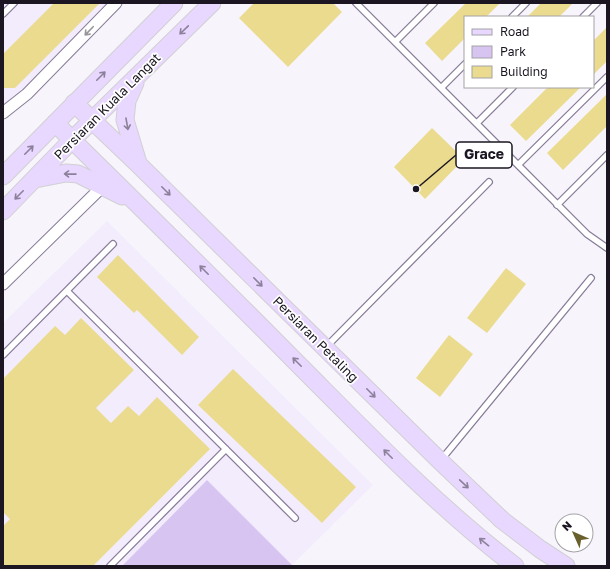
<svg xmlns="http://www.w3.org/2000/svg" width="610" height="569" font-family="'Golos Text',sans-serif">
  <rect width="100%" height="100%" fill="#f7f5fb"/>
  <path fill="#f2ecfc" d="M3 3H109L23 91 3 105Z
    M107 221 373 485 292 565 207 480 122 566H3V323Z"/>
  <path fill="#d7c4f1" d="M207 480 292 565 122 566Z"/>
  <path fill="#eadb8f" d="M54 3H100L15 88H3V54Z
    M254 3H333L342 12 288 67 239 18Z
    M466 3H500L486 17H465V38L442 61 425 43Z
    M541 3H573L559 17H527Z
    M607 27V61L593 75V41Z
    M548 87H581L526 141 510 125Z
    M607 94V126L563 170 547 153Z
    M432 128 464 159 425 199 394 167Z
    M118 255 199 337 182 355 137 310 134 313 97 277Z
    M506 268 526 284 487 333 467 318Z
    M81 318 134 370 96 408 111 423 128 406 139 416 157 397 210 449 93 566H3V526L10 519 3 512V379L55 326 65 335Z
    M449 335 473 354 440 397 416 378Z
    M233 369 356 487 322 523 198 405Z"/>
  <g fill="none" stroke-linecap="round" stroke-linejoin="round">
    <defs>
      <path id="service" d="M356 3 587 234 607 248
        M3 14 14 3
        M512 17 526 3
        M583 17 597 3
        M395 42 434 3
        M441 88 465 64
        M477 123 513 87
        M518 165 607 77
        M557 205 607 155
        M67 291 295 518
        M326 347 489 182
        M3 355 113 244
        M441 460 591 278
        M110 566 226 449"/>
      <path id="minor" d="M3 113 27 94 116 3
        M3 284 103 186"/>
      <path id="primary" d="M135 83 127 101 125 120 138 163
        M74 103 138 164 440 461 502 520 540 549 566 566
        M55 123C134 201 214 279 292 358 364 430 434 504 515 566
        M3 176 174 3
        M35 179 66 173 78 174 122 196
        M3 211 72 140 212 3"/>
    </defs>
    <use href="#service" stroke="#887b98" stroke-width="8"/>
    <use href="#minor" stroke="#887b98" stroke-width="13"/>
    <use href="#primary" stroke="#d1d0d3" stroke-width="19"/>
    <use href="#service" stroke="#fff" stroke-width="5.5"/>
    <use href="#minor" stroke="#fff" stroke-width="11"/>
    <use href="#primary" stroke="#e8d7fe" stroke-width="17"/>
  </g>
  <defs><path id="oneway-shaft" d="M-6 0H5M1.5-3L5.5 0L1.5 3" fill="none" stroke-width="1.6" stroke-linecap="round" stroke-linejoin="round"/></defs>
  <g stroke="#8c809b">
    <use href="#oneway-shaft" transform="translate(184 30) rotate(136)"/>
    <use href="#oneway-shaft" transform="translate(101 76) rotate(-45)"/>
    <use href="#oneway-shaft" transform="translate(127 124) rotate(80)"/>
    <use href="#oneway-shaft" transform="translate(29 150) rotate(-45)"/>
    <use href="#oneway-shaft" transform="translate(70 174) rotate(-179)"/>
    <use href="#oneway-shaft" transform="translate(166 191) rotate(45)"/>
    <use href="#oneway-shaft" transform="translate(19 195) rotate(135)"/>
    <use href="#oneway-shaft" transform="translate(204 270) rotate(-135)"/>
    <use href="#oneway-shaft" transform="translate(258 282) rotate(45)"/>
    <use href="#oneway-shaft" transform="translate(297 362) rotate(-135)"/>
    <use href="#oneway-shaft" transform="translate(371 393) rotate(45)"/>
    <use href="#oneway-shaft" transform="translate(388 454) rotate(-135)"/>
    <use href="#oneway-shaft" transform="translate(464 484) rotate(43)"/>
    <use href="#oneway-shaft" transform="translate(484 542) rotate(-141)"/>
  </g>
  <use stroke="#98969b" href="#oneway-shaft" transform="translate(89 31) rotate(134)"/>
  <g text-anchor="middle" dominant-baseline="central" stroke-width="3.5" stroke-linejoin="round" paint-order="stroke">
    <g font-size="13" fill="#1b1621" stroke="#fff">
      <text transform="translate(107 106) rotate(-45)">Persiaran Kuala Langat</text>
      <text transform="translate(316 339) rotate(45)">Persiaran Petaling</text>
    </g>
  </g>
  <path fill="none" stroke="#1b1621" stroke-width="1.5" d="M416 189L456 155"/>
  <circle fill="#1b1621" stroke="#fff" stroke-width="1.5" cx="416" cy="189" r="4"/>
  <rect fill="#fff" stroke="#1b1621" stroke-width="1.5" x="456" y="142" width="56" height="26" rx="4"/>
  <g font-size="14" text-anchor="middle" font-weight="bold" fill="#1b1621">
    <text x="484" y="159">Grace</text>
  </g>
  <rect width="610" height="569" fill="none" stroke="#1b1621" stroke-width="8"/>
  <rect x="464" y="16" width="130" height="72" fill="#ffffff" stroke="#a4a2a6"/>
  <rect x="472" y="29" width="20" height="6" fill="#e8d7fe" stroke="#a4a2a6"/>
  <text x="500" y="36" font-size="12" fill="#1b1621">Road</text>
  <rect x="472" y="46" width="20" height="12" fill="#d7c4f1" stroke="#a4a2a6"/>
  <text x="500" y="56" font-size="12" fill="#1b1621">Park</text>
  <rect x="472" y="66" width="20" height="12" fill="#eadb8f" stroke="#a4a2a6"/>
  <text x="500" y="76" font-size="12" fill="#1b1621">Building</text>
  <g transform="translate(574 533) rotate(315)"><circle r="19" fill="#ffffff" stroke="#a4a2a6"/>
  <path d="M0-3L7 15L0 10L-7 15Z" fill="#69602c"/>
  <text y="-6" font-size="11" font-weight="bold" text-anchor="middle" fill="#1b1621">N</text>
  </g>
</svg>
